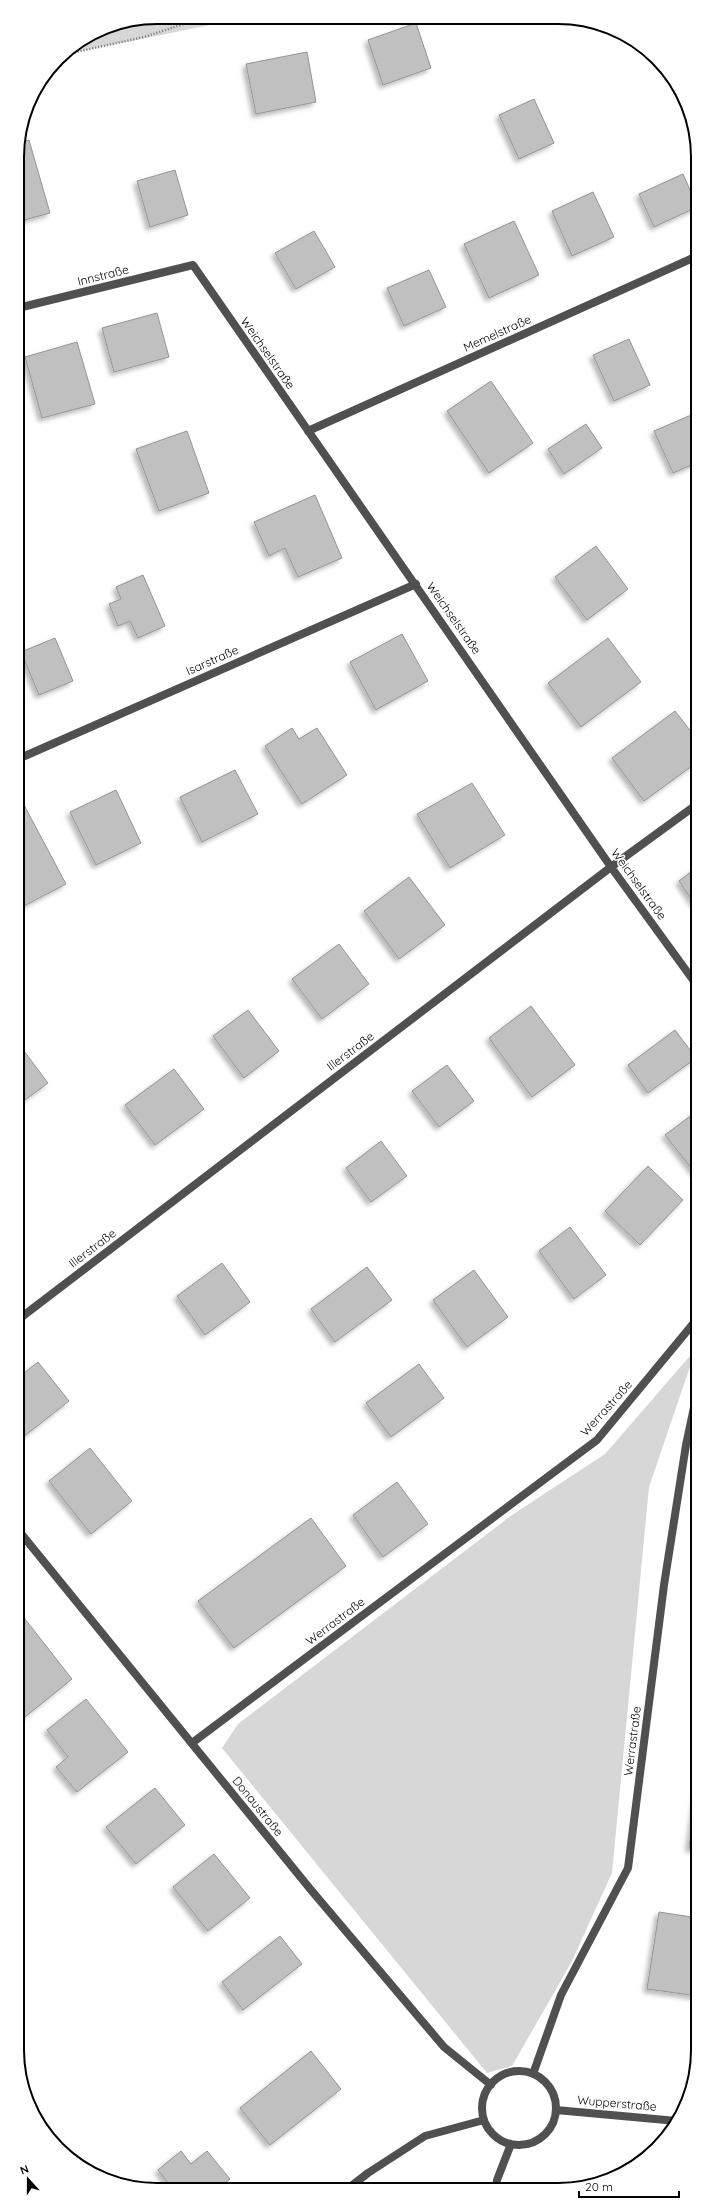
<svg xmlns="http://www.w3.org/2000/svg" width="715" height="2207" font-family="Quicksand,sans-serif">
  <defs>
    <filter id="shadow"><feDropShadow dx="-3.5" dy="3.5" stdDeviation="2" flood-color="#0004"/></filter>
  </defs>
  <rect width="100%" height="100%" fill="#fff"/>
  <path fill="#d7d7d7" d="M157 17 245 18 62 55 104 28Z
    M696 1349 649 1487 612 1873 571 1963 512 2066 487 2073 222 1748 238 1724 512 1515 605 1454Z"/>
  <path fill="#c0c0c0" stroke="#949494" filter="url(#shadow)" d="M416 23 431 68 383 85 368 40Z
    M307 52 316 102 256 114 246 64Z
    M534 99 554 143 519 159 499 115Z
    M29 140 50 213 17 222V148L19 143Z
    M175 170 188 215 150 227 137 181Z
    M683 174 695 201V208L654 227 639 194Z
    M593 192 614 237 572 256 552 211Z
    M514 221 539 275 489 298 464 244Z
    M314 231 335 267 296 289 275 253Z
    M429 270 446 307 404 326 387 288Z
    M157 313 169 357 114 372 102 328Z
    M629 339 650 385 614 401 593 355Z
    M77 342 95 404 42 418 25 357Z
    M491 381 533 443 489 473 447 411Z
    M696 413V463L673 473 654 431Z
    M586 424 602 448 564 474 548 449Z
    M187 431 209 493 159 511 136 449Z
    M315 495 342 558 298 577 285 548 269 556 254 522Z
    M596 546 628 589 587 620 555 577Z
    M143 575 165 626 138 638 130 621 118 626 109 604 121 599 116 587Z
    M402 634 428 681 376 710 350 662Z
    M55 638 73 681 39 695 21 652Z
    M608 638 641 682 581 727 548 683Z
    M675 711 696 738V763L644 801 612 758Z
    M292 728 299 739 317 728 347 775 302 804 265 746Z
    M235 770 258 814 202 842 180 797Z
    M472 783 505 835 450 868 417 814Z
    M116 790 141 843 96 865 70 812Z
    M24 805 66 884 18 909V808Z
    M696 868V906L679 881Z
    M409 877 445 925 399 959 364 911Z
    M339 944 369 984 322 1019 292 979Z
    M531 1006 575 1065 532 1097 489 1038Z
    M248 1010 279 1051 244 1078 213 1036Z
    M675 1030 696 1058 648 1093 628 1065Z
    M18 1043 48 1083 18 1105Z
    M447 1065 474 1101 439 1127 412 1091Z
    M174 1069 204 1109 155 1145 125 1105Z
    M697 1111V1174H696L665 1135Z
    M381 1141 407 1176 371 1202 346 1168Z
    M648 1166 683 1200 640 1245 605 1211Z
    M570 1227 606 1275 574 1299 539 1251Z
    M222 1263 250 1302 205 1335 177 1296Z
    M367 1267 392 1300 335 1342 311 1309Z
    M474 1270 508 1317 467 1347 433 1300Z
    M38 1362 69 1401 22 1438 19 1434V1377Z
    M419 1364 444 1398 391 1437 366 1403Z
    M90 1448 132 1501 91 1534 49 1481Z
    M397 1482 428 1524 383 1557 353 1515Z
    M311 1518 346 1566 234 1648 198 1601Z
    M25 1619 72 1679 20 1721 19 1624Z
    M86 1699 128 1752 77 1792 56 1767 68 1757 47 1730Z
    M155 1788 185 1825 136 1864 106 1827Z
    M697 1788V1849L689 1848Z
    M214 1854 250 1898 208 1931 173 1887Z
    M659 1912 698 1918V1996L647 1989Z
    M280 1936 302 1964 243 2010 222 1982Z
    M311 2051 341 2089 270 2145 240 2108Z
    M181 2151 191 2164 207 2151 230 2179 220 2187H171L158 2170Z"/>
  <g fill="none" stroke-linecap="round" stroke-linejoin="round">
    <path stroke="#727272" stroke-width="2.5" stroke-dasharray="1 2" stroke-linecap="butt" d="M63 55 144 37 205 17"/>
    <path stroke="#505050" stroke-width="8" d="M18 308 193 265 611 867 696 984
      M308 431 695 257
      M18 759 416 584
      M19 1319 611 867 696 805
      M19 1531 311 1890 444 2047 491 2085
      M192 1743 597 1440 697 1319
      M482 2108a37 37 0 1 1 74 0a37 37 0 1 1-74 0Z
      M533 2074 561 1995 628 1868 664 1585 686 1445 697 1393
      M556 2110 677 2121
      M350 2187 368 2173 425 2136 484 2120
      M496 2187 497 2180 511 2144"/>
  </g>
  <g text-anchor="middle" dominant-baseline="central" stroke-width="3" stroke-linejoin="round" paint-order="stroke">
    <g font-size="12" fill="#000" stroke="#fff">
      <text transform="translate(103 275) rotate(-14)">Innstraße</text>
      <text transform="translate(497 333) rotate(-24)">Memelstraße</text>
      <text transform="translate(268 353) rotate(55)">Weichselstraße</text>
      <text transform="translate(454 618) rotate(55)">Weichselstraße</text>
      <text transform="translate(212 660) rotate(-24)">Isarstraße</text>
      <text transform="translate(639 884) rotate(54)">Weichselstraße</text>
      <text transform="translate(350 1051) rotate(-37)">Illerstraße</text>
      <text transform="translate(92 1248) rotate(-37)">Illerstraße</text>
      <text transform="translate(606 1408) rotate(-48)">Werrastraße</text>
      <text transform="translate(335 1621) rotate(-37)">Werrastraße</text>
      <text transform="translate(632 1741) rotate(-83)">Werrastraße</text>
      <text transform="translate(258 1806) rotate(51)">Donaustraße</text>
      <text transform="translate(617 2103) rotate(5)">Wupperstraße</text>
    </g>
  </g>
  <path d="M0 0H715V2207H0ZM157 24H558A133 133 0 0 1 691 157V2050A133 133 0 0 1 558 2183H157A133 133 0 0 1 24 2050V157A133 133 0 0 1 157 24Z" fill="#fff" fill-rule="evenodd"/>
  <path fill="none" stroke="#000" stroke-width="2" d="M157 24H558A133 133 0 0 1 691 157V2050A133 133 0 0 1 558 2183H157A133 133 0 0 1 24 2050V157A133 133 0 0 1 157 24Z"/>
  <g transform="translate(28 2179) rotate(339)" stroke="#ffffff" stroke-width="3" paint-order="stroke">
  <path d="M0-3L7 15L0 10L-7 15Z" fill="#000000"/>
  <text y="-6" font-size="11" font-weight="bold" text-anchor="middle" fill="#000000">N</text>
  </g>
  <path d="M579 2191v6h100v-6" fill="none" stroke="#000000" stroke-width="2"/>
  <text x="585" y="2191" font-size="12" fill="#000000" stroke="#ffffff" stroke-width="3" paint-order="stroke">20 m</text>
</svg>
